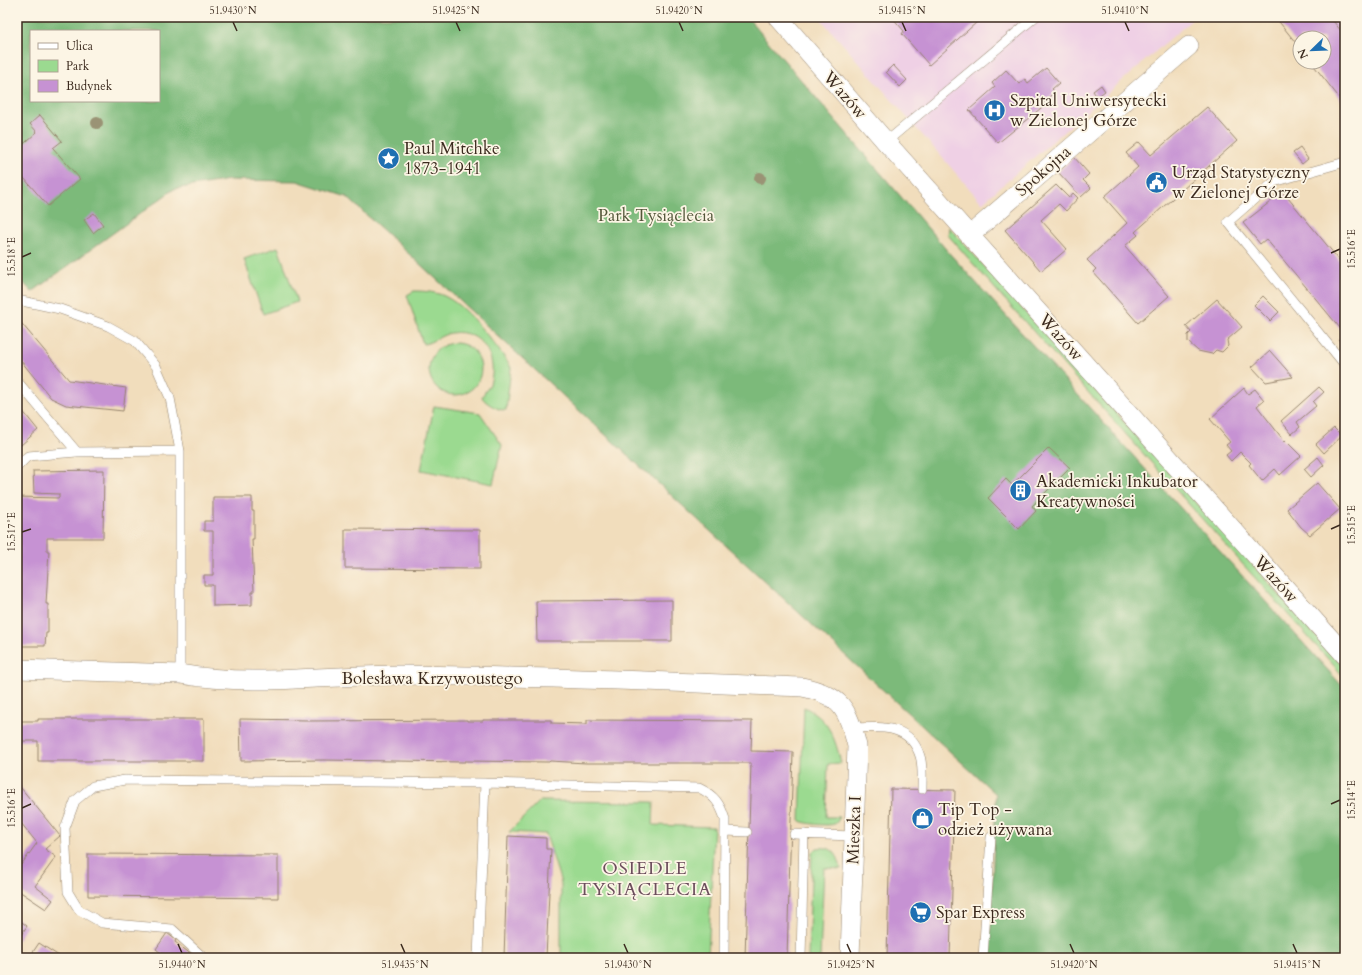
<svg xmlns="http://www.w3.org/2000/svg" width="1362" height="975" font-family="Cardo,serif">
  <rect width="100%" height="100%" fill="#fcf5e5"/>
  <filter id="ink" filterUnits="userSpaceOnUse"><feTurbulence type="fractalNoise" baseFrequency=".025" numOctaves="2"/><feDisplacementMap in="SourceGraphic" scale="8" xChannelSelector="R" yChannelSelector="G"/><feConvolveMatrix kernelMatrix="1 2 1 2 8 2 1 2 1" color-interpolation-filters="sRGB"/></filter>
  <filter id="wash" filterUnits="userSpaceOnUse"><feTurbulence type="fractalNoise" baseFrequency=".012" numOctaves="4" result="noise"/><feDisplacementMap in="SourceGraphic" scale="16" xChannelSelector="R" yChannelSelector="G"/><feGaussianBlur stdDeviation="0.9" result="paint"/><feColorMatrix in="noise" values="0 0 0 0 0 0 0 0 0 0 0 0 0 0 0 0 0 1.4 0 .05"/><feComposite in="paint" operator="in"/></filter>
  <g filter="url(#wash)">
    <rect width="100%" height="100%" fill="#f1ddbc"/>
    <path fill="#efd0e5" d="M819 17H1195L982 203Z"/>
    <path fill="#9bda90" stroke="#6b8257" d="M949 227 1345 668V678L998 292 948 235Z
      M278 247 297 302 263 314 244 259Z
      M414 291C425 291 438 292 448 298 467 308 494 343 508 362L511 368 506 410C499 411 485 403 482 397 484 392 488 389 490 384 499 358 481 328 451 333 443 334 430 344 423 344L407 295Z
      M429 369a26 26 0 1 1 52 0a26 26 0 1 1-52 0Z
      M434 406 480 413 502 445 493 484 421 470Z
      M804 707C829 719 835 738 841 763L828 764 826 817H839C838 819 838 822 836 823 832 827 806 824 800 821Z
      M540 801 654 802 653 825 714 827 708 958H561V883L546 834 509 832Z
      M817 848C833 846 838 854 841 869L824 868 820 958H808L812 853Z"/>
    <path fill="#7cba7a" stroke="#5c724c" fill-rule="evenodd" d="M17 17H747L950 254 1345 689V958H989L996 794 347 197 297 181 229 180 174 189 32 292 17 276ZM31 31H159V101H31Z"/>
    <g id="blocks">
      <path fill="#c692d3" d="M892 17H973L977 22 929 65 902 34 904 31Z
        M1266 17H1330L1345 36V105L1311 62H1324V38H1300V48L1276 18 1270 22Z
        M893 65 907 80 900 87 886 72Z
        M1046 68 1059 83 1052 89 1055 92 1044 101 1046 104 998 143 969 110 995 87 992 83 1006 70 1019 84 1025 79 1028 83Z
        M1101 85 1105 91 1097 97 1093 91Z
        M1207 107 1237 141 1135 232 1138 235 1125 246 1169 296 1138 323 1093 272 1096 269 1087 260 1127 223 1104 197 1138 167 1126 153 1139 142 1151 155Z
        M40 115 62 141 53 148 80 179 48 206 17 170V150L37 132 30 124Z
        M1300 148 1308 159 1302 164 1293 153Z
        M1074 157 1089 174 1083 180 1091 188 1081 197 1058 172Z
        M1056 185 1069 198 1073 193 1078 198 1066 211 1059 204 1041 220 1067 249 1041 271 1005 230Z
        M1283 192 1345 267V334L1266 239 1260 244 1243 223Z
        M94 213 103 225 93 233 84 220Z
        M1263 296 1279 312 1270 321 1254 305Z
        M1217 299 1242 327 1227 340 1228 346 1222 352 1216 350 1212 354 1198 351 1188 342V335L1191 332 1186 326Z
        M17 318 69 380 126 388 123 411 66 405 51 398 17 356Z
        M1345 334V346L1339 339Z
        M1270 351 1293 377 1266 382 1252 367Z
        M1319 387 1324 392 1313 402 1316 406 1297 422 1300 427 1292 434 1281 421Z
        M1244 388 1248 394 1255 389 1264 400 1257 406 1285 442 1286 441 1301 456 1280 475 1275 469 1262 481 1249 465 1251 463 1240 452 1231 461 1226 455 1231 451 1226 445 1230 442 1210 419Z
        M17 404 38 430 21 445 17 441Z
        M1334 428 1342 436 1324 453 1316 444Z
        M1049 448 1070 468 1032 506 1036 511 1019 529 988 498 1006 479 1012 485Z
        M1318 457 1324 465 1311 477 1304 469Z
        M104 470 103 538H47V551H49L46 604H48V633H46L45 646H17V497L59 498V494L34 493 33 471Z
        M1317 483 1340 509 1310 535 1301 527 1287 509Z
        M213 497H252V511H254V539H252L254 592H252V605L213 606V585H204V575H213V531H204V521H213Z
        M345 529 480 530V569L345 568Z
        M672 600V641H537L536 601Z
        M38 719H204V761H38V741H17V721H38Z
        M240 719 308 720V721L467 720V721H483V720H551V723L587 724V720L752 721 751 751 793 752 787 958H745L751 763H586L550 761 549 762 465 761V762L324 760 241 761Z
        M17 783 60 836 45 849 56 857 35 886 53 900 46 909 19 891V892L17 891V861L21 865 37 843 17 818Z
        M891 789 955 790 950 958H887Z
        M508 836 546 838V849H551L546 958H504Z
        M88 854 278 855V898L88 896Z
        M18 919 27 926 17 941V920Z
        M167 933 176 940 175 942 196 958H167L156 949Z
        M39 943 62 958H29Z
        M455 956V958H419V957Z"/>
    </g>
  </g>
  <g filter="url(#ink)">
    <use href="#blocks" fill-opacity="0" stroke="#96846d" stroke-width="1"/>
    <g fill="none" stroke-linecap="round" stroke-linejoin="round">
      <defs>
        <path id="lane" d="M886 142 1035 17
          M1345 162 1274 182 1228 222 1345 365
          M17 300 60 309 108 326 135 341 156 366 170 398 180 451V674
          M17 381 77 452
          M17 467 28 456 77 452 180 451
          M853 728C881 727 910 724 920 756 923 765 922 779 922 789
          M726 831 747 832
          M794 834 854 836
          M204 958 172 929 102 923 79 910 68 892 65 828 75 801 93 786 125 780 485 783 699 788C714 795 720 803 725 819L724 958
          M478 958 485 783
          M801 958 804 834
          M983 958 991 837"/>
        <path id="street" d="M778 17 886 142 1345 655
          M970 235 1189 46
          M17 669 180 674C251 687 327 675 399 675 533 676 668 682 802 687 841 695 848 709 857 746L850 958"/>
      </defs>
      <use href="#lane" stroke="#96846d" stroke-width="10"/>
      <use href="#street" stroke="#96846d" stroke-width="20"/>
      <use href="#lane" stroke="#fff" stroke-width="9"/>
      <use href="#street" stroke="#fff" stroke-width="19"/>
    </g>
    <g fill="#9a9374">
      <circle cx="97" cy="123" r="6"/>
      <circle cx="760" cy="178" r="6"/>
    </g>
  </g>
  <path fill="none" stroke="#3b2a1e" stroke-width="1.5" d="M233 22 237 31M456 22 460 31M679 22 683 31M902 22 906 31M1125 22 1129 31M1331 253 1340 249M22 257 31 253M1331 529 1340 525M22 532 31 529M1331 804 1340 800M22 808 31 804M178 944 182 953M401 944 405 953M624 944 628 953M847 944 851 953M1070 944 1074 953M1293 944 1297 953"/>
  <defs>
    <symbol id="hospital-disc" viewBox="-11 -11 22 22"><circle r="9.5" fill="#1f6fb2" stroke="#fcf5e5"/><path d="M-5-5h3v3.5h4V-5h3V5h-3V1.5h-4V5h-3Z" fill="#fff"/></symbol>
    <symbol id="sight-disc" viewBox="-11 -11 22 22"><circle r="9.5" fill="#1f6fb2" stroke="#fcf5e5"/><path d="M0-6L1.8-2.2L6-1.7L2.9 1.2L3.7 5.4L0 3.3L-3.7 5.4L-2.9 1.2L-6-1.7L-1.8-2.2Z" fill="#fff"/></symbol>
    <symbol id="civic-disc" viewBox="-11 -11 22 22"><circle r="9.5" fill="#1f6fb2" stroke="#fcf5e5"/><path d="M-.6-6.5H3V-4.5H.6V-3L4-1V1h2V6H-6V1h2V-1L-.6-3ZM-1.2 2.5V6h2.4V2.5Z" fill="#fff"/></symbol>
    <symbol id="building-disc" viewBox="-11 -11 22 22"><circle r="9.5" fill="#1f6fb2" stroke="#fcf5e5"/><path d="M-4-6H4V6H1V3H-1V6H-4ZM-2.5-4.3h1.7v1.8h-1.7ZM.8-4.3h1.7v1.8H.8ZM-2.5-1h1.7V.8h-1.7ZM.8-1h1.7V.8H.8Z" fill="#fff"/></symbol>
    <symbol id="shop-disc" viewBox="-11 -11 22 22"><circle r="9.5" fill="#1f6fb2" stroke="#fcf5e5"/><path d="M-5-2.5h2.3a2.7 3.5 0 0 1 5.4 0H5L5.5 6h-11ZM-1.5-2.5h3a1.5 2.3 0 0 0-3 0Z" fill="#fff"/></symbol>
    <symbol id="supermarket-disc" viewBox="-11 -11 22 22"><circle r="9.5" fill="#1f6fb2" stroke="#fcf5e5"/><path d="M-6-5.5h2.5l.6 2H6L4.5 2H-2.5L-4.4-4H-6ZM-1.5 3.2a1.3 1.3 0 1 0 .1 0ZM3 3.2a1.3 1.3 0 1 0 .1 0Z" fill="#fff"/></symbol>
  </defs>
  <g fill-rule="evenodd">
    <use href="#hospital-disc" x="982" y="98" width="25" height="25"/>
    <use href="#sight-disc" x="376" y="146" width="25" height="25"/>
    <use href="#civic-disc" x="1144" y="170" width="25" height="25"/>
    <use href="#building-disc" x="1008" y="478" width="25" height="25"/>
    <use href="#shop-disc" x="910" y="806" width="25" height="25"/>
    <use href="#supermarket-disc" x="908" y="900" width="25" height="25"/>
  </g>
  <g text-anchor="middle" dominant-baseline="central" stroke-width="3.5" stroke-linejoin="round" paint-order="stroke">
    <g font-size="17" fill="#3b2a1e" stroke="#fcf5e5">
      <text transform="translate(845 95) rotate(49)">Wazów</text>
      <text transform="translate(1043 171) rotate(-41)">Spokojna</text>
      <text transform="translate(1061 337) rotate(48)">Wazów</text>
      <text transform="translate(1276 579) rotate(48)">Wazów</text>
      <text x="432" y="678">Bolesława Krzywoustego</text>
      <text transform="translate(854 830) rotate(-88)">Mieszka I</text>
    </g>
    <g font-size="17" fill="#3b2a1e" stroke="#fcf5e5" text-anchor="start">
      <text x="1010" y="100">Szpital Uniwersytecki<tspan x="1010" dy="20">w Zielonej Górze</tspan></text>
      <text x="404" y="148">Paul Mitchke<tspan x="404" dy="20">1873-1941</tspan></text>
      <text x="1172" y="172">Urząd Statystyczny<tspan x="1172" dy="20">w Zielonej Górze</tspan></text>
      <text x="1036" y="481">Akademicki Inkubator<tspan x="1036" dy="20">Kreatywności</tspan></text>
      <text x="938" y="809">Tip Top -<tspan x="938" dy="20">odzież używana</tspan></text>
      <text x="936" y="912">Spar Express</text>
    </g>
    <g font-size="17" fill="#53563a" stroke="#fcf5e5">
      <text x="656" y="215">Park Tysiąclecia</text>
    </g>
    <g font-size="18" letter-spacing="1" fill="#6c4e5d" stroke="#fcf5e5">
      <text x="645" y="868">OSIEDLE<tspan x="645" dy="21">TYSIĄCLECIA</tspan></text>
    </g>
  </g>
  <rect width="1362" height="975" fill="none" stroke="#fcf5e5" stroke-width="44"/>
  <rect x="30" y="30" width="130" height="72" fill="#fcf5e5" stroke="#afa495"/>
  <rect x="38" y="43" width="20" height="6" fill="#ffffff" stroke="#afa495"/>
  <text x="66" y="50" font-size="12" fill="#3b2a1e">Ulica</text>
  <rect x="38" y="60" width="20" height="12" fill="#9bda90" stroke="#afa495"/>
  <text x="66" y="70" font-size="12" fill="#3b2a1e">Park</text>
  <rect x="38" y="80" width="20" height="12" fill="#c692d3" stroke="#afa495"/>
  <text x="66" y="90" font-size="12" fill="#3b2a1e">Budynek</text>
  <g transform="translate(1312 50) rotate(247)"><circle r="19" fill="#fcf5e5" stroke="#afa495"/>
  <path d="M0-3L7 15L0 10L-7 15Z" fill="#1f6fb2"/>
  <text y="-6" font-size="11" font-weight="bold" text-anchor="middle" fill="#3b2a1e">N</text>
  </g>
  <rect x="22" y="22" width="1318" height="931" fill="none" stroke="#3b2a1e" stroke-width="1.5"/>
  <g font-size="10" text-anchor="middle" fill="#3b2a1e">
    <text x="233" y="14">51.9430°N</text>
    <text x="456" y="14">51.9425°N</text>
    <text x="679" y="14">51.9420°N</text>
    <text x="902" y="14">51.9415°N</text>
    <text x="1125" y="14">51.9410°N</text>
    <text transform="translate(1351 249) rotate(-90)" y="4">15.516°E</text>
    <text transform="translate(11 257) rotate(-90)" y="4">15.518°E</text>
    <text transform="translate(1351 525) rotate(-90)" y="4">15.515°E</text>
    <text transform="translate(11 532) rotate(-90)" y="4">15.517°E</text>
    <text transform="translate(1351 800) rotate(-90)" y="4">15.514°E</text>
    <text transform="translate(11 808) rotate(-90)" y="4">15.516°E</text>
    <text x="182" y="968">51.9440°N</text>
    <text x="405" y="968">51.9435°N</text>
    <text x="628" y="968">51.9430°N</text>
    <text x="851" y="968">51.9425°N</text>
    <text x="1074" y="968">51.9420°N</text>
    <text x="1297" y="968">51.9415°N</text>
  </g>
</svg>
